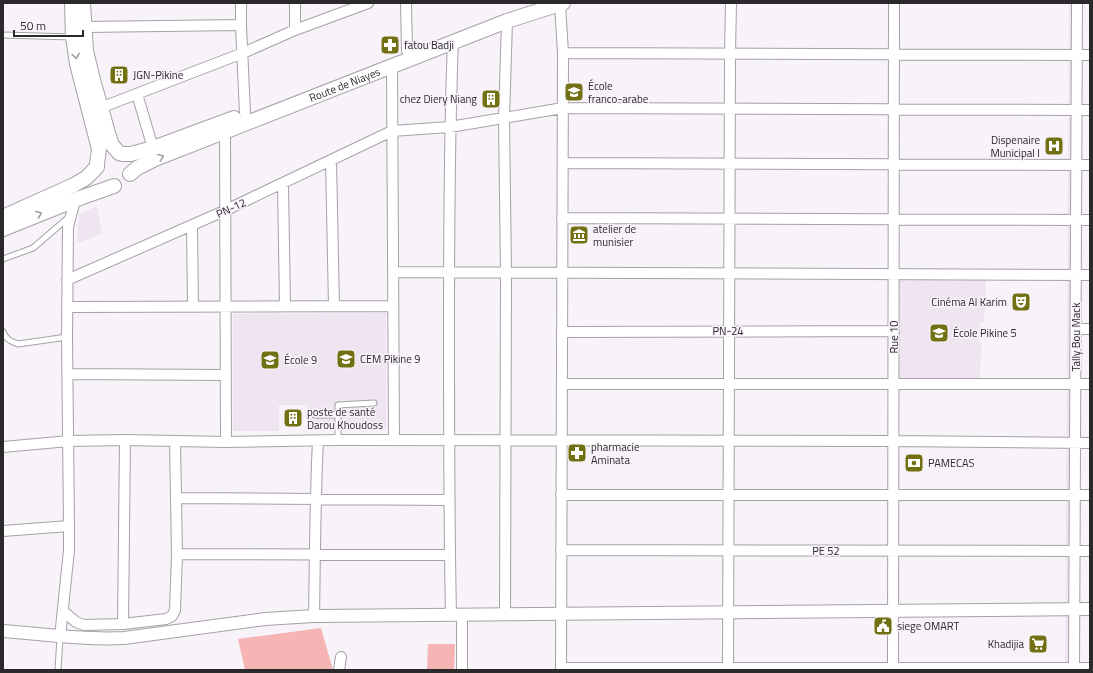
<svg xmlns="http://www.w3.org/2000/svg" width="1093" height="673" font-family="'Titillium Web',sans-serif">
  <rect width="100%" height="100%" fill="#f7f3f9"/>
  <path fill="#eee5f1" d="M1069 3H1082L1080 670H1065Z
    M97 206 102 234 77 243 79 214Z
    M898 279 986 280 984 322 980 323 979 342 982 343 979 382 898 383Z
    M386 313V430H307V405H279V431H233V314Z"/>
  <path fill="#f6b4b5" d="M321 628 333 670H245L238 639Z
    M428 644H455L454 670H427Z"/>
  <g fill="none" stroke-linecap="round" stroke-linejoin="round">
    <defs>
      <path id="service" d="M3 35 72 37
        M3 259 33 248 69 217
        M3 332C6 339 10 341 18 344L67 337
        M315 415H337
        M338 440V405L374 403
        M58 670 60 637"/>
      <path id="minor" d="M241 3V25L245 114
        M295 3V30
        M406 3 407 51
        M560 4 563 53 561 670
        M84 27 241 25
        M563 53 1090 55
        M392 66 394 440
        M137 94 153 148
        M100 108 243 53 295 30 368 3
        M225 132 226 442
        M331 161 334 306
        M563 163 1090 165
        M283 184 285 306
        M562 218 1090 220
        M192 226 193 307
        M393 272 1090 275
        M67 280 224 211 392 131 450 127 563 108 1090 110
        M67 307 393 306
        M1076 329H1090
        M562 332 894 331
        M68 374 226 375
        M562 384H1090
        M3 447 69 441 125 440 226 442 338 440 894 441 1090 443
        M561 495H1090
        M177 498 449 500
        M3 531 69 526
        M561 550 1090 551
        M177 554 450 555
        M63 611 76 622 84 625 123 624 166 619 172 616 175 610 177 554 175 441
        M505 614 506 273 504 118 507 21
        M451 615C449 520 449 425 449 330 449 234 449 138 453 42
        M314 616C315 557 315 500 318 441
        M123 624 125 440
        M60 637 69 550V526L67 337 68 227 75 200
        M561 668H1090
        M339 670 341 657
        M462 670V614
        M728 670 730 53 731 3
        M893 670 894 3
        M1074 670 1077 3"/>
      <path id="tertiary" d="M3 631C44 634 83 640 124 638L265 619 314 616 1090 609"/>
      <g id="secondary">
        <path d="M72 3 73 37 77 64 99 149 97 164"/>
        <path d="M83 3 86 51 93 80 108 133 112 145 119 153"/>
        <path d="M122 154H131L153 148 234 118"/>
        <path id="s1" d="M130 174 137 168 155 159 507 21 563 3"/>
        <path d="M3 217 74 185 86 178 97 167"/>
        <path d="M3 229 80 198 114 186"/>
      </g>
    </defs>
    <use href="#service" stroke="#a5a1a7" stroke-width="7"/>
    <use href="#minor" stroke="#a5a1a7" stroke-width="12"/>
    <use href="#tertiary" stroke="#a5a1a7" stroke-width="14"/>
    <use href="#secondary" stroke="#a5a1a7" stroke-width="16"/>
    <use href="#service" stroke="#fff" stroke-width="5"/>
    <use href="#minor" stroke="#fff" stroke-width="10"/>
    <use href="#tertiary" stroke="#fff" stroke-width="12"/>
    <use href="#secondary" stroke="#fff" stroke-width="14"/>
  </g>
  <defs><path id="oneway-chevron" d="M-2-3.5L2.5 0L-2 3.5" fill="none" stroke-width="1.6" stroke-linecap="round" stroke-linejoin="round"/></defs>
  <g stroke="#a09fa0">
    <use href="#oneway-chevron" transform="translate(76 56) rotate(81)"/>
    <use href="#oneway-chevron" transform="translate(161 157) rotate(-21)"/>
    <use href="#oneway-chevron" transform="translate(39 214) rotate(-21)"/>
  </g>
  <defs>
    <symbol id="pharmacy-square" viewBox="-11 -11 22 22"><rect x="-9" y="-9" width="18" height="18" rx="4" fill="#717013" stroke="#f7f3f9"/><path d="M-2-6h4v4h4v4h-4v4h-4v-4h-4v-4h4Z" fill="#fff"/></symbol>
    <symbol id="building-square" viewBox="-11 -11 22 22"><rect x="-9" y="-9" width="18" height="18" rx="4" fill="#717013" stroke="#f7f3f9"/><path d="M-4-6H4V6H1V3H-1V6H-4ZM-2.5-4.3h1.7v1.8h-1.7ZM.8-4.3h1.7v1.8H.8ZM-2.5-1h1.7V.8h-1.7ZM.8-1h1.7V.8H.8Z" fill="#fff"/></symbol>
    <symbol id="school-square" viewBox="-11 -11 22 22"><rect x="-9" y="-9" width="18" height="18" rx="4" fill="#717013" stroke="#f7f3f9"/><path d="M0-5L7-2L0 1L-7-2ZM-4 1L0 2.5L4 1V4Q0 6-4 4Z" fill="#fff"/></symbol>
    <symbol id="hospital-square" viewBox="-11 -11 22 22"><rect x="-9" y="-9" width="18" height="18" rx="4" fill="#717013" stroke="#f7f3f9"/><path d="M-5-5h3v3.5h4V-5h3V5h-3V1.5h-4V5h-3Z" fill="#fff"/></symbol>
    <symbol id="museum-square" viewBox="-11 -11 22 22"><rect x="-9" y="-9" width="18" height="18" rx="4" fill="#717013" stroke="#f7f3f9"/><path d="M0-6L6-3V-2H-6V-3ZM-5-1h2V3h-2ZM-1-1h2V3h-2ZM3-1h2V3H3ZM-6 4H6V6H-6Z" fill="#fff"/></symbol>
    <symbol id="theatre-square" viewBox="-11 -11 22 22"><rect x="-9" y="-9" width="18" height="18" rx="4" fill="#717013" stroke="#f7f3f9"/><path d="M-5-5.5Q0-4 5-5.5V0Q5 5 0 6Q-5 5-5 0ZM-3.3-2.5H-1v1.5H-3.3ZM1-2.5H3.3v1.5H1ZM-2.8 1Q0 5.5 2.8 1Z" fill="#fff"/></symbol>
    <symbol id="bank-square" viewBox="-11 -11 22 22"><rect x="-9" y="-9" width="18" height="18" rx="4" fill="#717013" stroke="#f7f3f9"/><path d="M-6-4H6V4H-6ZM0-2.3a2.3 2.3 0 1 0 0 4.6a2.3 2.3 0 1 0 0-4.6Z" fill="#fff"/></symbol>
    <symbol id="civic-square" viewBox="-11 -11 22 22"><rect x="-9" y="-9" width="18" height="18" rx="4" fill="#717013" stroke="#f7f3f9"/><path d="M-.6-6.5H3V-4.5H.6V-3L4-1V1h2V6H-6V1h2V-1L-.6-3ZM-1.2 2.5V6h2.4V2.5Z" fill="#fff"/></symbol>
    <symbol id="supermarket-square" viewBox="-11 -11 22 22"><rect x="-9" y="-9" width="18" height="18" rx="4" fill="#717013" stroke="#f7f3f9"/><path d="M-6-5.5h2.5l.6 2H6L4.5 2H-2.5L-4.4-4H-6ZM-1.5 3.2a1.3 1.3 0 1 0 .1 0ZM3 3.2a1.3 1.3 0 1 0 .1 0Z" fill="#fff"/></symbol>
  </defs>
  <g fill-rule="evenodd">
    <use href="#pharmacy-square" x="379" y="34" width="22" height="22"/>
    <use href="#building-square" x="108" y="64" width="22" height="22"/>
    <use href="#school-square" x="563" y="81" width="22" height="22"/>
    <use href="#building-square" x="480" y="88" width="22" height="22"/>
    <use href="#hospital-square" x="1043" y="135" width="22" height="22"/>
    <use href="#museum-square" x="568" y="224" width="22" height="22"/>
    <use href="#theatre-square" x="1010" y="291" width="22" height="22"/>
    <use href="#school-square" x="928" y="322" width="22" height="22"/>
    <use href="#school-square" x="335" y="348" width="22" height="22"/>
    <use href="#school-square" x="259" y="349" width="22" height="22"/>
    <use href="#building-square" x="282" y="407" width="22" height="22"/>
    <use href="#pharmacy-square" x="566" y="442" width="22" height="22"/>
    <use href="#bank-square" x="903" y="452" width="22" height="22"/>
    <use href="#civic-square" x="872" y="615" width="22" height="22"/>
    <use href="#supermarket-square" x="1027" y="633" width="22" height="22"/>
  </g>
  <g text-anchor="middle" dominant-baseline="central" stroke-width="3" stroke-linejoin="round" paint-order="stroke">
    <g font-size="11" fill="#2b292c" stroke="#f7f3f9" text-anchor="start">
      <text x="404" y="45">fatou Badji</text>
      <text x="133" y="75">JGN-Pikine</text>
      <text x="588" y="86">École<tspan x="588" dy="13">franco-arabe</tspan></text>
      <text x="477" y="99" text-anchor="end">chez Diery Niang</text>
      <text x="1040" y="140" text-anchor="end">Dispenaire<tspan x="1040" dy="13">Municipal I</tspan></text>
      <text x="593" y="229">atelier de<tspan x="593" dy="13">munisier</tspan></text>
      <text x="1007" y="302" text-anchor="end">Cinéma Al Karim</text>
      <text x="953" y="333">École Pikine 5</text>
      <text x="360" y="359">CEM Pikine 9</text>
      <text x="284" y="360">École 9</text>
      <text x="307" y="412">poste de santé<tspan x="307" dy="13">Darou Khoudoss</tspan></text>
      <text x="591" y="447">pharmacie<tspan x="591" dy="13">Aminata</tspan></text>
      <text x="928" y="463">PAMECAS</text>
      <text x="897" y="626">siege OMART</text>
      <text x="1024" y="644" text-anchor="end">Khadijia</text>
    </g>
    <g font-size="11" fill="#2b292c" stroke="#f7f3f9">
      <text stroke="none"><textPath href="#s1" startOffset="233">Route de Niayes</textPath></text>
      <text transform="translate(231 208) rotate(-25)">PN-12</text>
      <text x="728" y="331">PN-24</text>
      <text transform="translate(894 337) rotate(-90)">Rue 10</text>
      <text transform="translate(1076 337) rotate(-90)">Tally Bou Mack</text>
      <text x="826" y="551">PE 52</text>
    </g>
  </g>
  <rect width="1093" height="673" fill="none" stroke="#2b292c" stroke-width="8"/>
  <path d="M14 30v6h69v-6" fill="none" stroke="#2b292c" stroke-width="2"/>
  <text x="20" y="30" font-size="12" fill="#2b292c" stroke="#f7f3f9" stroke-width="3" paint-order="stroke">50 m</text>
</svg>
